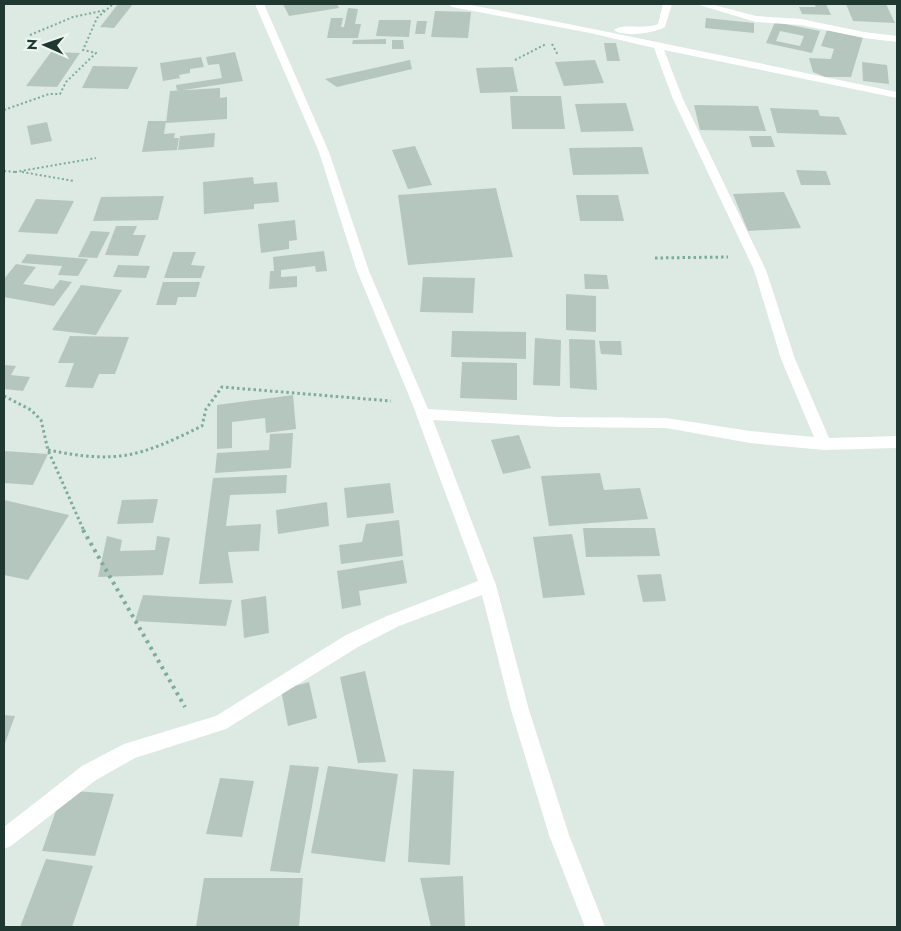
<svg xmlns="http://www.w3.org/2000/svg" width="901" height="931" font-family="Jost,sans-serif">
  <rect width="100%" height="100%" fill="#dde9e3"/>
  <path fill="#b5c6bf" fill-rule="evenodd" d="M118 4H133L114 28 100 27Z
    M283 4H337L339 8 289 16Z
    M814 4H826L831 15 802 14 799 7H816Z
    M846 4H886L895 23 853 21Z
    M348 8 358 9 355 24H361L358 38H327L331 18H343L341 27H344Z
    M435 11 471 12 468 38 431 37Z
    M706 18 754 23V33L705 28Z
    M379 20H411L409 37 376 36Z
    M417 21H427L425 34H415Z
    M775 22 820 31 812 53 766 43ZM780 31 804 36 800 46 776 41Z
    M827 30 863 37 851 77H825L813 72 809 58 831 59 834 49 821 46Z
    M386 39V44H352L353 40Z
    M392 40H403L404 49H392Z
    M604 43H616L620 61H607Z
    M51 52 80 53 57 87 26 86Z
    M235 52 243 81 177 91 176 85 222 78 219 64 208 65 206 57Z
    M201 57 204 67 190 69V73L179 75 180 78 163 81 160 63Z
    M410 60 412 69 337 87 325 79Z
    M595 60 604 83 564 86 555 62Z
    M862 62 887 65 889 84 863 81Z
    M93 66 138 67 128 89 82 88Z
    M513 67 518 92 480 93 476 68Z
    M220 88V98L227 97V119L166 123 170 91Z
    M510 96H561L565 129H512Z
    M626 103 634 131 581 132 575 104Z
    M694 105 758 106 766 131 700 130Z
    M770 108 818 110 820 116 839 117 847 135 777 133Z
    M148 121H166L164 134 175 133 174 138H179L177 150 142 152Z
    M47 122 52 141 31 145 27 126Z
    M215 133 214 147 178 150 180 136Z
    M749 136H771L775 147H752Z
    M415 146 432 185 408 189 392 150Z
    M642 147 649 174 573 175 569 148Z
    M796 170 826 171 831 185H801Z
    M253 177 254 184 277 182 279 202 254 204V209L204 214 203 182Z
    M496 188 513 257 408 265 398 195Z
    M784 192 801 228 748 231 733 194Z
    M576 195H618L624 221H580Z
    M164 196 158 220 93 221 101 197Z
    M36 199 74 201 57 234 18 232Z
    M295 220 297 240 289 241V249L261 253 258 224Z
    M116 226H137L133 235H146L138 256 105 255Z
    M91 231 110 232 97 258 78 257Z
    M324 251 327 271 316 272 315 266 281 270V277L297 276V287L269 289 270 271H274L273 257Z
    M173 252H196L191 265 205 266 201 278H164Z
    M27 254 88 259 78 276 58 275 62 266 21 263Z
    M16 264 36 267 23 284 53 289 60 280 72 282 54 306 4 297V279Z
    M118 265 150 266 146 278 113 277Z
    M584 274 607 275 609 289H585Z
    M423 277 475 278 473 313 420 312Z
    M163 282H200L196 297H178L176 305H156Z
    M81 285 122 290 96 335 52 330Z
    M566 294 596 296V332L566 330Z
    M452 331 526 332V359L451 357Z
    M70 336 129 337 115 374H99L93 388 65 387 74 363H58Z
    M535 338 561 340 560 386 533 385Z
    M569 339 595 340 597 390 570 388Z
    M599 341H621L622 355 601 354Z
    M462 362 517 363V400L460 398Z
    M4 365 16 366 11 375 30 377 23 391 4 389Z
    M293 395 296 429 266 433 265 418 232 422V448L217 449V405Z
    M293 433 291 468 215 473 217 453 269 450 270 434Z
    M519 435 531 468 503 474 491 440Z
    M4 451 48 454 33 485 4 483Z
    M600 473 604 490 640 488 648 519 549 526 541 476Z
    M287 475 286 493 230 495 226 526 261 524 259 551 228 552 233 583 199 584 213 478Z
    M390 483 394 513 347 518 344 488Z
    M158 499 153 523 117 524 122 500Z
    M4 500 69 515 28 580 4 575Z
    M327 502 329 526 278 534 276 510Z
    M399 520 403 556 341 564 339 545 362 542 366 524Z
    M583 528H655L660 556 586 557Z
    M572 534 585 595 543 598 533 537Z
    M107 536 122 540 120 551 155 550 157 536 170 538 163 575 98 577Z
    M403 560 407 583 359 591 361 605 342 609 337 571Z
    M661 574 666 601 643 602 637 575Z
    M143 595 232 600 226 626 135 621Z
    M266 596 269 633 244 638 241 600Z
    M365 671 386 762 358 763 340 677Z
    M309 682 317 718 288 726 281 690Z
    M4 715 15 716 4 746Z
    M290 765 319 767 300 873 270 871Z
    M328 766 398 774 385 862 311 853Z
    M413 769 454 771 450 865 408 862Z
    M220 778 254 781 242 837 206 834Z
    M63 790 114 794 95 856 42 851Z
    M46 859 93 866 72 927H20Z
    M463 876 465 927H431L420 878Z
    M204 878H303L299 927H196Z"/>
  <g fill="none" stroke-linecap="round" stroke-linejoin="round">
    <path stroke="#7dac9d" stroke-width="2" stroke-dasharray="2 2.5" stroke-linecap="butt" d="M30 35 73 17 106 10
      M552 44 558 55
      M515 60 546 44
      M4 110 49 94H60L66 82 96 53 83 50 97 18 113 4
      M4 171 16 172
      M15 172 96 158
      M22 172 74 181"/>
    <path stroke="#7dac9d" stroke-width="3" stroke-dasharray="2.5 3" stroke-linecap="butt" d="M655 258 728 257
      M4 396 31 410 41 420 48 450 84 531
      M48 450C118 464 139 457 202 426L206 409 222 387 391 401"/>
    <path stroke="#7dac9d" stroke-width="4" stroke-dasharray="3 4.5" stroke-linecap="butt" d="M83 530 185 707"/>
    <path fill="#fff" fill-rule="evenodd" d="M255 4H264L329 152 369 271 428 409 559 417 666 418 750 431 814 437 781 359 754 270 673 99 654 48 590 33 452 7 448 4H465C610 31 753 62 897 92V98L664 50 683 99 766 270 795 359 829 438 897 436V448L824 450 750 443 666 428 559 427 433 420 496 585 529 710 569 835 605 927H585L549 835 511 710 482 595 399 626 358 647 226 729 135 758 96 780 11 846 4 849V827L82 766 124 744 216 716 346 635 387 616 478 581 412 403 357 271 319 152Z
      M663 4H672L665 27C654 33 624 38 614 30 623 23 645 30 658 24Z
      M696 4H710L756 16 801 19 864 32 897 36V42L864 38 801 25 756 22Z"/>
  </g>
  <rect width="901" height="931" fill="none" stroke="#1f3831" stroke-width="10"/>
  <g transform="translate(45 45) rotate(272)" stroke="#edf6f1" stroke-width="4" paint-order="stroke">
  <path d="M0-4L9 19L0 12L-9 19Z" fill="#1f3831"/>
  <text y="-8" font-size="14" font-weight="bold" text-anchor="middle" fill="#1f3831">N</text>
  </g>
</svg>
